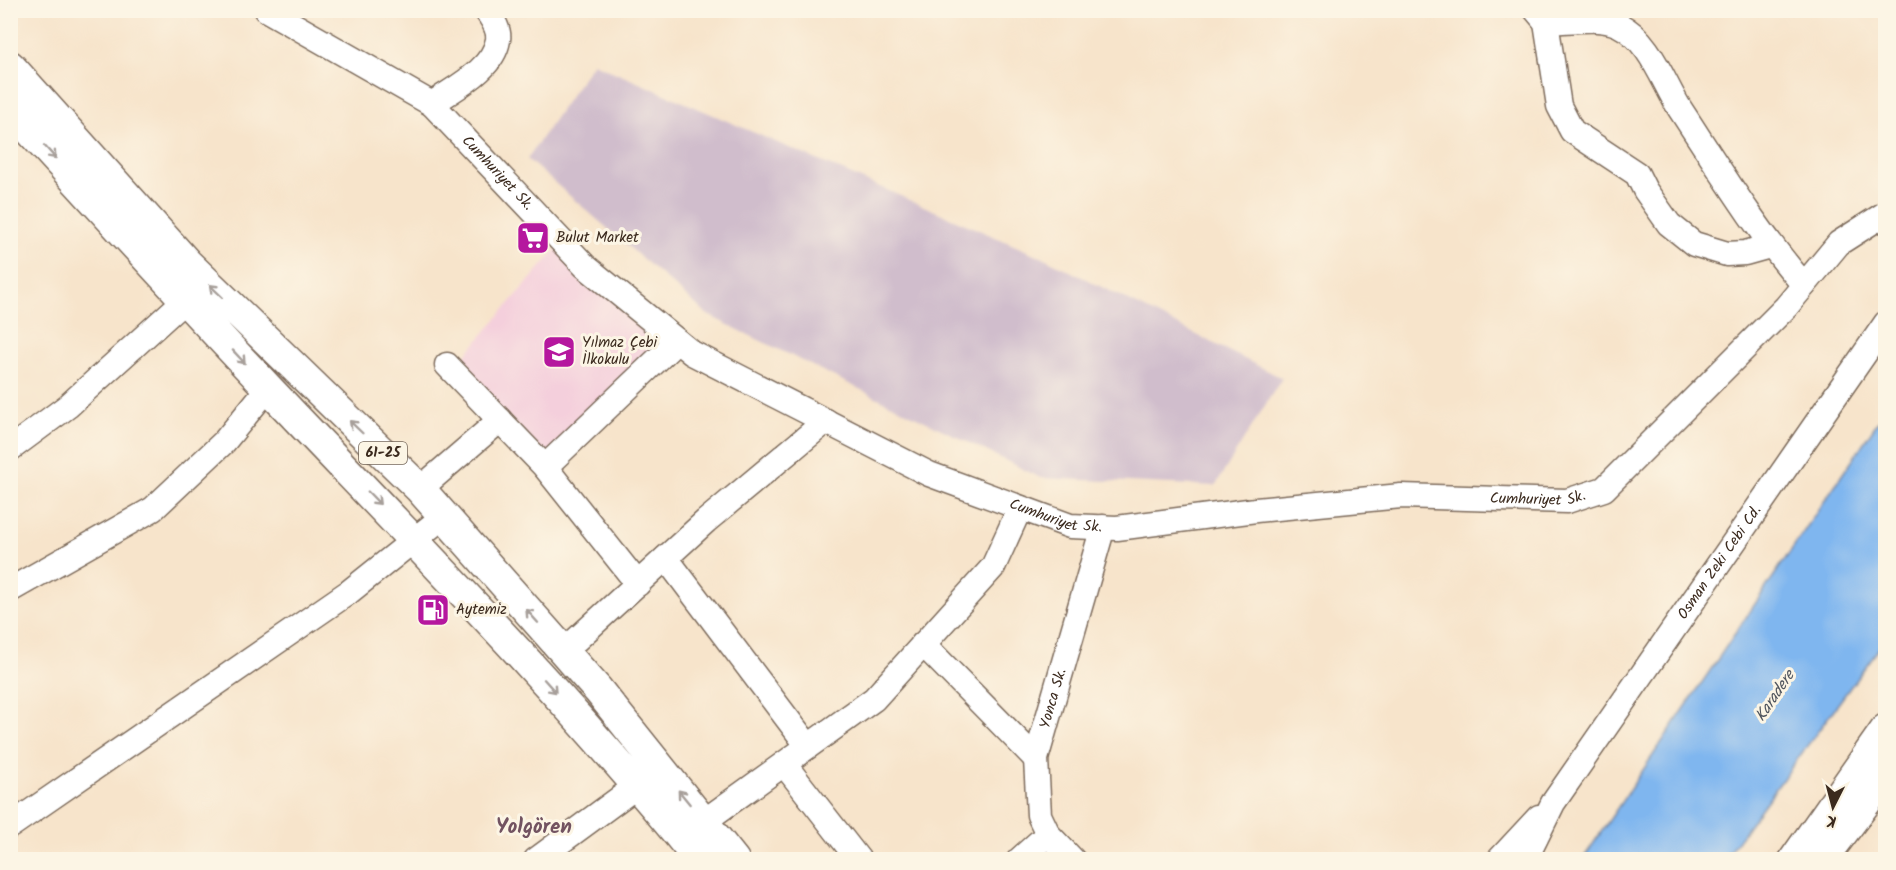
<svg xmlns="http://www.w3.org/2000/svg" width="1896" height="870" font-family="Kalam,sans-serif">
  <rect width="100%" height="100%" fill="#fcf5e5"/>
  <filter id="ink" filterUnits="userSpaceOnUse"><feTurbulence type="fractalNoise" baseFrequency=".0167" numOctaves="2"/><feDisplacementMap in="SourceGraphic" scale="12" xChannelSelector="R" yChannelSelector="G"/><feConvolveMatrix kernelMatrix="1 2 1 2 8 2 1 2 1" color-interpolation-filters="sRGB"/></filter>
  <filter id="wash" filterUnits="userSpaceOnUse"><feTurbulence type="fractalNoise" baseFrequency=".008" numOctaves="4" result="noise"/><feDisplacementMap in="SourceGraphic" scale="24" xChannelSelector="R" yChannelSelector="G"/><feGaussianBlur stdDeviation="1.35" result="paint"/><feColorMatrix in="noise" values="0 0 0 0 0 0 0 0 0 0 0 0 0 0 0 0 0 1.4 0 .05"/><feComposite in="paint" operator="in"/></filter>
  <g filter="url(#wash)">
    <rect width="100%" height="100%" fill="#f7e4cb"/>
    <path fill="#f4cfdc" d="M559 246 661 339 547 456 457 365Z"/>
    <path fill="#d0bdcc" d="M593 63 1046 259 1282 378 1215 486 1041 478 708 315 527 159Z"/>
    <path fill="#7fb6ef" stroke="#5d7086" stroke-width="1.5" d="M1885 411V640L1724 859H1583Z"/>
  </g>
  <g filter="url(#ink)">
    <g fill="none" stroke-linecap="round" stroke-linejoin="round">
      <defs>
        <g id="minor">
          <path id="s1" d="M267 10 432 104 585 266 692 353 929 474 1070 526 1117 528 1256 510 1401 496 1567 501 1604 489 1786 307 1839 243 1886 213"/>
          <path d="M1536 10 1546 22C1568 22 1599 15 1619 25 1650 40 1663 82 1680 109 1720 170 1757 231 1804 285"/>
          <path d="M1546 22 1559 106 1572 131 1637 174 1645 190 1669 224 1694 244 1727 254 1745 253 1770 246"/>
          <path d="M432 104C454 88 493 70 498 40 500 29 492 19 486 10"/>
          <path d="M447 365 545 467"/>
          <path d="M10 449 68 406 185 300"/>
          <path d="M420 489 500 420"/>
          <path d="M666 558 808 746"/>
          <path d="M638 584 545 467 677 341"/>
          <path d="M10 590 153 509 224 442 268 388"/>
          <path d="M923 644 1036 759"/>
          <path d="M564 651 706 521 826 421"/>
          <path d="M784 764 859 860"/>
          <path d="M703 822 874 699 993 567 1020 508"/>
          <path d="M10 826 349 592 444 516"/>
          <path d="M536 860 638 785"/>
          <path d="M1019 860 1048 834"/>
          <path id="s2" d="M1073 860 1048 834 1039 815 1036 759 1103 527"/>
          <path d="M1499 860 1539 817"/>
          <path id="s3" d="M1525 860 1553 803 1886 323"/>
        </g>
        <path id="major" d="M10 66 187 263 420 489 598 690 734 860
          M10 109C96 202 180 296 267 387 414 542 565 694 699 860
          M1794 860 1886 729
          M1822 860 1886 776"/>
      </defs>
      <use href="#minor" stroke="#7d6b5b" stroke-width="27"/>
      <use href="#major" stroke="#7d6b5b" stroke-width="33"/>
      <use href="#minor" stroke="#fff" stroke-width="24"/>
      <use href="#major" stroke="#fff" stroke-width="30"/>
    </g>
    <defs><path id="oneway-shaft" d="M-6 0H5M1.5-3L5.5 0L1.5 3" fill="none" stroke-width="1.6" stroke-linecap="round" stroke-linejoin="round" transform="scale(1.5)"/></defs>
    <g stroke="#a79f9a">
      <use href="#oneway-shaft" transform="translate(50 152) rotate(48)"/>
      <use href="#oneway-shaft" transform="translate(216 291) rotate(-136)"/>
      <use href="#oneway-shaft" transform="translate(239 357) rotate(47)"/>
      <use href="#oneway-shaft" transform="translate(356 427) rotate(-136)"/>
      <use href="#oneway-shaft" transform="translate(374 498) rotate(46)"/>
      <use href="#oneway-shaft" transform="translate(532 616) rotate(-132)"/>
      <use href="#oneway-shaft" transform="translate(550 686) rotate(48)"/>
      <use href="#oneway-shaft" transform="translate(684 797) rotate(-129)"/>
    </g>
  </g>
  <defs>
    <symbol id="supermarket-square" viewBox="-11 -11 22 22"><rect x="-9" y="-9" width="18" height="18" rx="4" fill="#b5179e" stroke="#fcf5e5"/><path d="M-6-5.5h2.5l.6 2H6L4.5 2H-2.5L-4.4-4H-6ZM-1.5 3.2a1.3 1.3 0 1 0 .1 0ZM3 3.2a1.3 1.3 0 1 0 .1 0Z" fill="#fff"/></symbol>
    <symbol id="school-square" viewBox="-11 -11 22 22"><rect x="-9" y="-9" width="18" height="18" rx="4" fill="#b5179e" stroke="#fcf5e5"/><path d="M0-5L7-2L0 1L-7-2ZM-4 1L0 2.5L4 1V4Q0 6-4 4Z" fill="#fff"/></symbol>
    <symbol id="fuel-square" viewBox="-11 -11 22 22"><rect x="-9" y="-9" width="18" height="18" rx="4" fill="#b5179e" stroke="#fcf5e5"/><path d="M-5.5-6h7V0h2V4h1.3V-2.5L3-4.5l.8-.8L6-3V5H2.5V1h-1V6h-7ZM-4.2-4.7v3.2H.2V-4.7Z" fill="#fff"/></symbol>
  </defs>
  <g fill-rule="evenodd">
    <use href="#supermarket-square" x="514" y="219" width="38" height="38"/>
    <use href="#school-square" x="540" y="333" width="38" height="38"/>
    <use href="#fuel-square" x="414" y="591" width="38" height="38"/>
  </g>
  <g text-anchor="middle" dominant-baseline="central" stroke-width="6" stroke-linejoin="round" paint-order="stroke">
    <rect fill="#fcf5e5" stroke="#75675a" stroke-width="1.5" x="359" y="442" width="48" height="22" rx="4.5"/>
    <g font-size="14" font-weight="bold" fill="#3b2a1e">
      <text x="383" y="453">61-25</text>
    </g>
    <g font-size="15" fill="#3b2a1e" stroke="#fcf5e5">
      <text stroke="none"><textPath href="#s1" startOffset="285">Cumhuriyet Sk.</textPath></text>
      <text stroke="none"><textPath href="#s1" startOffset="1437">Cumhuriyet Sk.</textPath></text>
      <text stroke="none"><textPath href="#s1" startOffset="951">Cumhuriyet Sk.</textPath></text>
      <text stroke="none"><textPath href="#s3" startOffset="356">Osman Zeki Cebi Cd.</textPath></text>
      <text stroke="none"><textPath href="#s2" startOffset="176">Yonca Sk.</textPath></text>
    </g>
    <g font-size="15" fill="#3b2a1e" stroke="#fcf5e5" text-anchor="start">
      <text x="556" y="238">Bulut Market</text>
      <text x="582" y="343">Yılmaz Çebi<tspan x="582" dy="17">İlkokulu</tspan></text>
      <text x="456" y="610">Aytemiz</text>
    </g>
    <g font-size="16" font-style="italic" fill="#4f545d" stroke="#fcf5e5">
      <text transform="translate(1775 696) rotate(-56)">Karadere</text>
    </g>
    <g font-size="21" font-weight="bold" fill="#725361" stroke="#fcf5e5">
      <text x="534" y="827">Yolgören</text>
    </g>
  </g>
  <rect width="1896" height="870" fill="none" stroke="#fcf5e5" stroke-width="36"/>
  <g transform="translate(1833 807) rotate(186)" stroke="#fcf5e5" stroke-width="4.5" paint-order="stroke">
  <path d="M0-4.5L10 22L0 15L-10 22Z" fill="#3b2a1e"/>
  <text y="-9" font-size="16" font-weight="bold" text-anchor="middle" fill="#3b2a1e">K</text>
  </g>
</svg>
